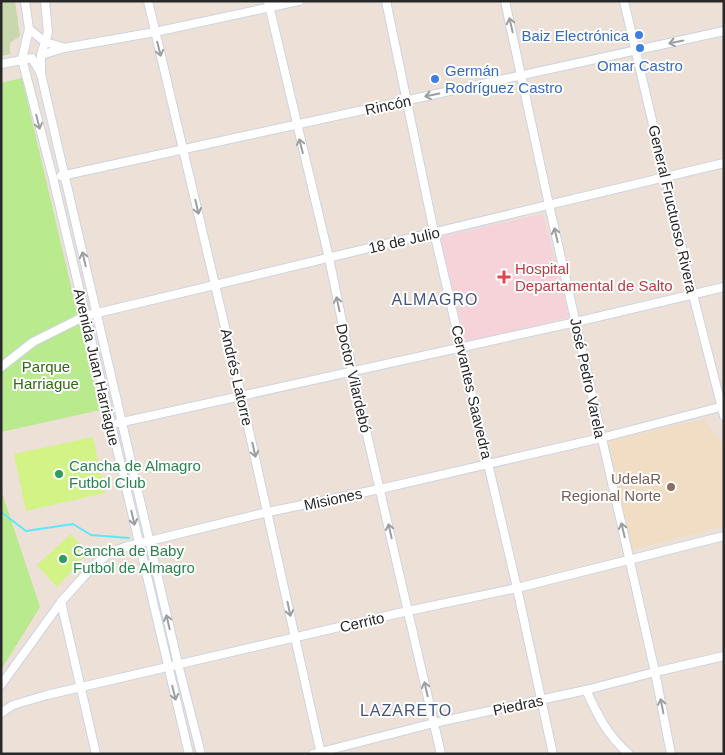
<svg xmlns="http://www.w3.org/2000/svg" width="725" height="755" font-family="Arial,sans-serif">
  <rect width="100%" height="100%" fill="#ece0d7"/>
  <path fill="#f1dcc4" d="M704 419 715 436 721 438 724 447V526L632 550 608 441Z"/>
  <path fill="#f5d3d9" d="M543 214 569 317 466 343 440 237Z"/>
  <path fill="#b9ea8d" d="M22 78 100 410 1 432V83Z
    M1 490 40 607 1 670Z"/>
  <path fill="#c8d8ac" d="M1 1H15L20 36 10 43V54L1 56Z"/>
  <path fill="#d4f387" d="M93 437 105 493 26 511 14 454Z
    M71 534 88 553 57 587 37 565Z"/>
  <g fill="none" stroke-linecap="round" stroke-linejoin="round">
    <path stroke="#5de7fc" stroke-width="2" d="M1 512 26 531 73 524 91 535 129 538"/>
    <defs>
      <path id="minor" d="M25 1 29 29 22 59 53 178 189 754
        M45 1 48 32 41 55V74L178 664 201 754
        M148 1 241 395 321 754
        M268 1 329 258 352 370 441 754
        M386 1 434 232 517 588 553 754
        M505 1 549 205 655 672 671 754
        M624 1 693 295 724 416
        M29 29 45 42 62 47
        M41 55 64 48 155 32 299 1
        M1 64 32 58 40 72
        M61 176 724 31
        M1 367 33 342 85 316 724 163
        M118 423 576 322 724 287
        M61 602 96 754
        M1 685 61 602 94 565 111 552 125 547 268 512 380 489 601 438 724 406
        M586 690C598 716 607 735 629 754
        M1 713 13 705 47 695 408 611 517 588 724 536
        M313 754 434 723 586 690 655 672 724 656"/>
    </defs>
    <use href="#minor" stroke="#ccd4e3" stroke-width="10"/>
    <use href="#minor" stroke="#fff" stroke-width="8"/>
  </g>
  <defs><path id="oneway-shaft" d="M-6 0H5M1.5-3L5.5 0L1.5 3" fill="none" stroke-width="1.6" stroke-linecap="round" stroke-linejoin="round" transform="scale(1.25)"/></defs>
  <g stroke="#9e9e9e">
    <use href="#oneway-shaft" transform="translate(511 25) rotate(-103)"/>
    <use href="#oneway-shaft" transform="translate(676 42) rotate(168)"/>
    <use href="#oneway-shaft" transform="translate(159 49) rotate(76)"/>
    <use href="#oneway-shaft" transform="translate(432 95) rotate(168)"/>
    <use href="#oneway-shaft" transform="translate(38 122) rotate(76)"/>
    <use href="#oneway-shaft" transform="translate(301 146) rotate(-104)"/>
    <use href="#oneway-shaft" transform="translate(197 207) rotate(77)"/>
    <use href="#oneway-shaft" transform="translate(556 235) rotate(-103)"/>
    <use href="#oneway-shaft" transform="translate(84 259) rotate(-103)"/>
    <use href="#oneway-shaft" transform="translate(338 304) rotate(-102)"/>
    <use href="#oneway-shaft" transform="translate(254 450) rotate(77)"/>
    <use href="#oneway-shaft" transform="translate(133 518) rotate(77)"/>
    <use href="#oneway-shaft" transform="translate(623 530) rotate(-103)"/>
    <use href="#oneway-shaft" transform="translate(390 531) rotate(-103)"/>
    <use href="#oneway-shaft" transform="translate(289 609) rotate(78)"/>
    <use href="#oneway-shaft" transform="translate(168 622) rotate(-103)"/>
    <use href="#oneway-shaft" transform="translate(426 689) rotate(-103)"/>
    <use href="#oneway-shaft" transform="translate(174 693) rotate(76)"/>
    <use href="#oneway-shaft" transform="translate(662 706) rotate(-101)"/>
  </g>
  <g fill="#3f7fe0" stroke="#fff" stroke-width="2">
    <circle cx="639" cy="35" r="5"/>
    <circle cx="640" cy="48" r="5"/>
    <circle cx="435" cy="79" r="5"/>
  </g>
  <path fill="#e0444e" stroke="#fff" stroke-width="2" d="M501.5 269.5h5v5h5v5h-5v5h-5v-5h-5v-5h5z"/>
  <g fill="#2e9e5b" stroke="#fff" stroke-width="2">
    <circle cx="59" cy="474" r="5"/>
    <circle cx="63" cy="559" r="5"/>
  </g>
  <circle fill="#8d6e63" stroke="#fff" stroke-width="2" cx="671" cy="487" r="5"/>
  <g text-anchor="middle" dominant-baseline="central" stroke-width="4" stroke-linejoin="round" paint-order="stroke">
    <g font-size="15" fill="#366cbe" stroke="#fff" text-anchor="end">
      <text x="629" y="35">Baiz Electrónica</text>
      <text x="640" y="65" text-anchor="middle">Omar Castro</text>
      <text x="445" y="70" text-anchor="start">Germán<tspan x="445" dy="17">Rodríguez Castro</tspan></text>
    </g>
    <g font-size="15" fill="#282828" stroke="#fff">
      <text transform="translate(388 105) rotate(-12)">Rincón</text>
      <text transform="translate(673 209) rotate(77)">General Fructuoso Rivera</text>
      <text transform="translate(404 240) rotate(-13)">18 de Julio</text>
      <text transform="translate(97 367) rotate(77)">Avenida Juan Harriague</text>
      <text transform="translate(237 377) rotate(77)">Andrés Latorre</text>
      <text transform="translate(354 378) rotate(77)">Doctor Vilardebó</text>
      <text transform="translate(588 378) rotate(78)">José Pedro Varela</text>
      <text transform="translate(472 392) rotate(77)">Cervantes Saavedra</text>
      <text transform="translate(333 499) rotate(-12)">Misiones</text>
      <text transform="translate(362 622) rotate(-13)">Cerrito</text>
      <text transform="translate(518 705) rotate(-12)">Piedras</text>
    </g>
    <g font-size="15" fill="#be3a42" stroke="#fff" text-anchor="start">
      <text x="515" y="268">Hospital<tspan x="515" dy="17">Departamental de Salto</tspan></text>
    </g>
    <g font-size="15" fill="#306b11" stroke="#fff">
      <text x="46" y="366">Parque<tspan x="46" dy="17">Harriague</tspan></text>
    </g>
    <g font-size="15" fill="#27864d" stroke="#fff" text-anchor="start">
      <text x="69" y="465">Cancha de Almagro<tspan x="69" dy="17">Futbol Club</tspan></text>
      <text x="73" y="550">Cancha de Baby<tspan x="73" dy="17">Futbol de Almagro</tspan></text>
    </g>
    <g font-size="15" fill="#785e54" stroke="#fff" text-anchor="end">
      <text x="661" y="478">UdelaR<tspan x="661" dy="17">Regional Norte</tspan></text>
    </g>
    <g font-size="16" letter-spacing="1" fill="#44567d" stroke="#fff">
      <text x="435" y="299">ALMAGRO</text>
      <text x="406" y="710">LAZARETO</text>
    </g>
  </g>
  <rect width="725" height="755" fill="none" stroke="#282828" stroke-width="5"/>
</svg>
